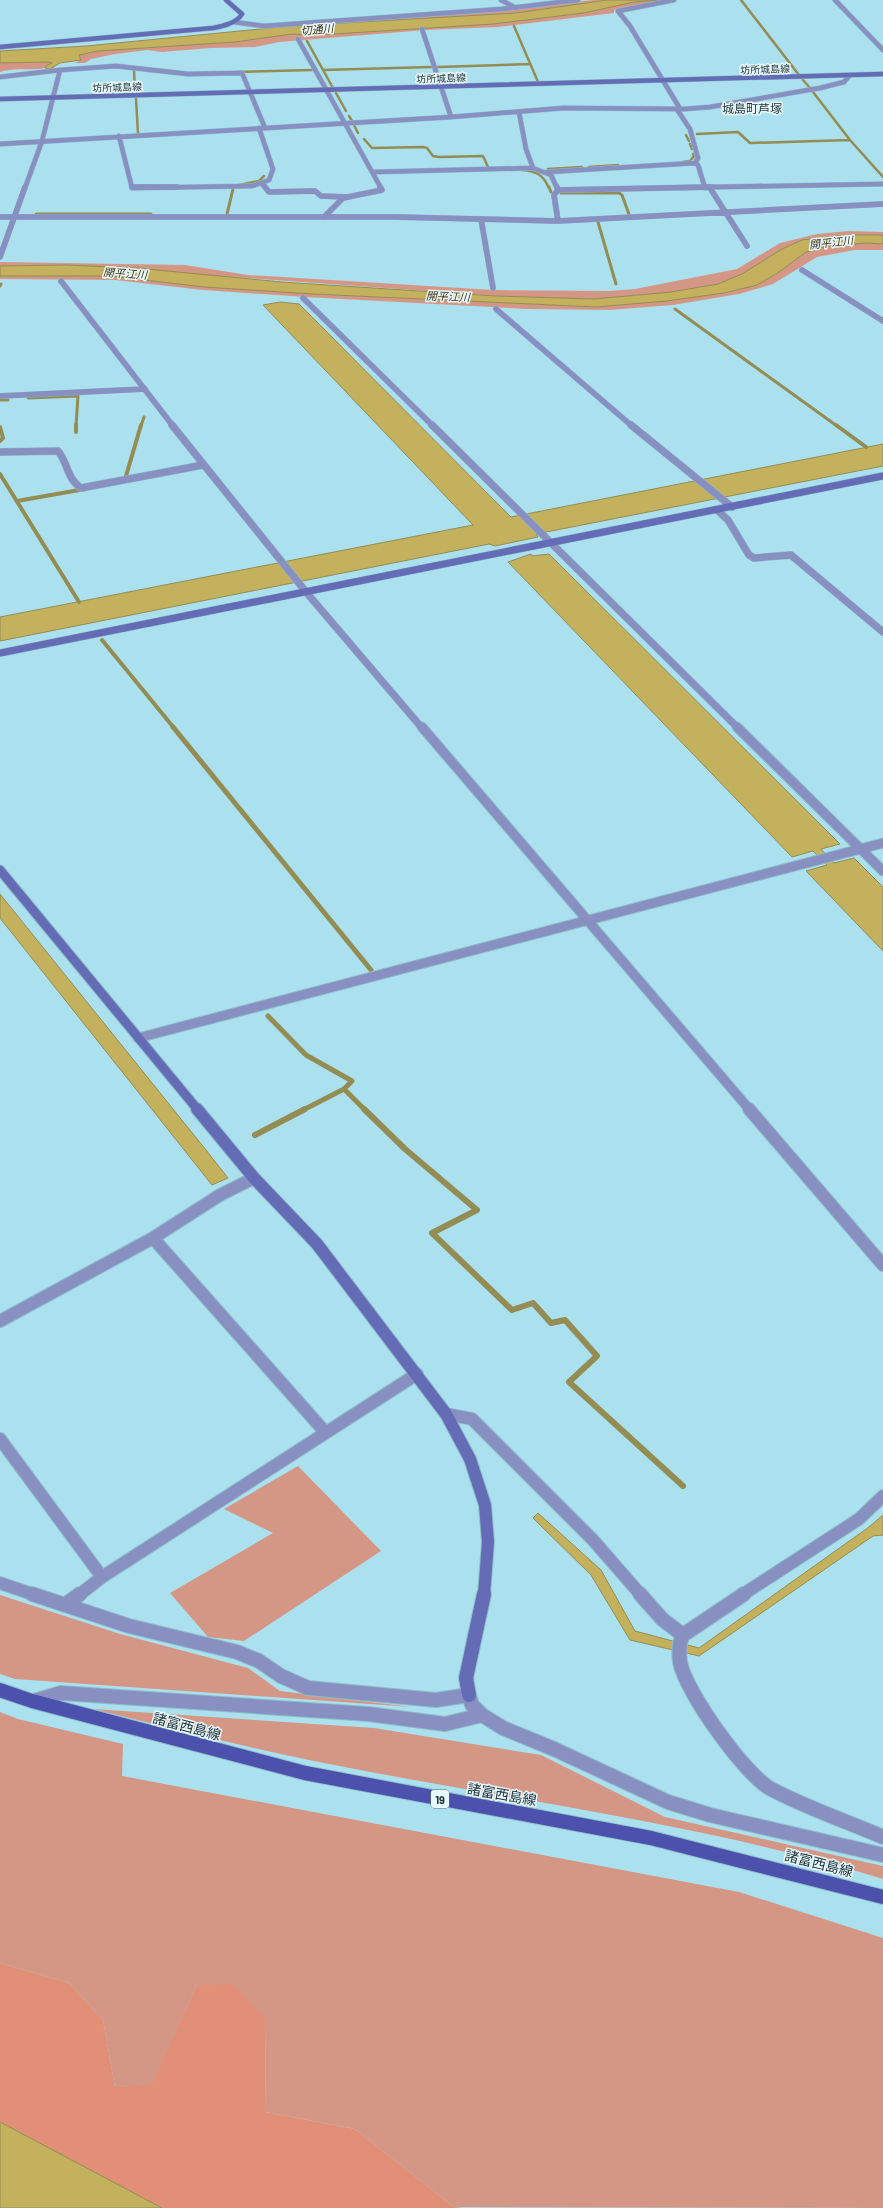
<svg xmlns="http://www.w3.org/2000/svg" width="883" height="2208" font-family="Barlow,'Noto Sans JP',sans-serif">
  <rect width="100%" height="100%" fill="#abe0ef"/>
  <path fill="#d59785" d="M593 0H607L516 13 291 26 513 9Z
    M660 0H669L614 10V13L498 27 426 30 279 42 255 47 211 48 162 52 147 50 115 54 91 59 85 63H75L81 60 79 55 98 51 235 42 292 34 317 35 493 24 584 13 634 2Z
    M13 61 49 62 53 63 47 65 45 68C30 71 15 67 0 72V63Z
    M848 231 883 232V235H846L802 240 782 249 742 274 718 284 671 292 594 299 495 296 66 265 0 266V262L185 265 248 275 493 290 609 291 635 289 737 269 780 243 817 234Z
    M867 243 883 244V250H855L817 257 773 284 739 294 673 305 609 310 528 309 305 297 203 290 115 280 0 279V276H110L204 287 313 294 596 307 667 301 724 293 757 285 779 272 806 252 827 246Z
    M298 1466 381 1551 244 1641 208 1637 170 1593 273 1533 224 1509Z
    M0 1595 120 1634 248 1668 280 1691 412 1707 15 1679 0 1674Z
    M93 1709 374 1728 541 1755 665 1817 883 1866V1879C699 1822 507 1800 319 1762 243 1747 168 1727 93 1709Z
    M0 1712 18 1719 123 1744 122 1776 739 1892 883 1938V2208L454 2207 355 2129 265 2112 266 2020 197 1985 151 2086 115 2087 103 2020 69 1983 0 1963Z"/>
  <path fill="#e28f77" d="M0 1963 69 1983 103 2020 115 2087 151 2085 197 1985 233 1984 266 2020 265 2112 355 2129 454 2207 464 2208H162L0 2122Z"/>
  <path fill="#c4b15d" stroke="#938c53" d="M607 0H660L634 2 584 13 493 24 317 35 292 34 235 42 98 51 79 55 81 60 60 63 50 69 45 68 47 65 52 63 49 62 0 63V51L86 46 291 26 516 13Z
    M846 235H883V244L867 243 827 246 806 252 779 272 757 285 724 293 667 301 596 307 313 294 204 287 110 276H0V266L66 265 136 268 282 282 495 296 594 299 671 292 718 284 742 274 782 249 802 240Z
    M280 302 299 304 511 517 883 444V466L536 534 538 537 495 546 489 544 0 641V617L473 525 263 305Z
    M531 554 532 556 549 554 840 844 821 849 834 863 854 858 883 887V951L806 871 827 865 813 851 792 857 508 562Z
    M0 894 206 1150 228 1178 212 1185 0 918Z
    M538 1513 601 1570 635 1631 699 1648 869 1527 883 1515V1535L873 1536 699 1656 630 1640 591 1575 533 1518Z
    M0 2122 162 2208H0Z"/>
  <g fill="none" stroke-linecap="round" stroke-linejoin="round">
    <path stroke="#938c53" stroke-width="2.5" d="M741 0 799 75
      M514 26 538 82
      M307 41 333 88
      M438 67 530 64
      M134 69 135 94
      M323 70 431 67
      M237 72 312 70
      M803 80 810 88
      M813 92 850 140 883 177
      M336 93 346 111
      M136 99 138 133
      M349 116 352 121
      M354 125 358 133
      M697 134 738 132 750 143 850 140
      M686 135 689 141
      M364 139 372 148 423 147 427 148 433 156 439 157 483 156 488 167
      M690 144 692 149
      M683 162 690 161 694 156 693 154
      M589 167 618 165
      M548 169 582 167
      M522 170C537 171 543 175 549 188
      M239 185 259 181 264 176"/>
    <path stroke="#938c53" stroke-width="3" d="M549 187 551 192
      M561 193H619L622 195 630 217H625
      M36 214H151
      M227 214 233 189
      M598 222 616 284
      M0 286 1 284
      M675 309 837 426
      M28 398 78 396 76 426
      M0 400H8
      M141 426 144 417"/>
    <path stroke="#938c53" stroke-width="4" d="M836 425 866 447
      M0 427 3 438 0 441
      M76 432V425
      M0 474 79 602
      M126 476 141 425
      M17 501 85 489
      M102 640 174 728"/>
    <path stroke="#938c53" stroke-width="5" d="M173 727 371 970
      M268 1016 306 1055 352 1081 344 1089
      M303 1110 344 1089 365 1110"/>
    <path stroke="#938c53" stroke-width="6" d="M364 1109 405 1149 477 1210 432 1233 512 1310 533 1303 551 1323 565 1320 597 1356 569 1382 683 1486
      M255 1135 305 1109"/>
    <defs>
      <path id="street-far5" d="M501 0 516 8
        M835 0 883 50
        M234 22 264 26 502 9 578 0
        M422 29 451 117
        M298 39 381 188
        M0 77 60 70
        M519 112 526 149 533 168
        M119 136 132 188 252 186 269 180 273 169 259 128
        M0 144 451 117 563 108 685 109 710 107 820 88 844 82 849 76
        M695 163 698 165 705 188
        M374 172 533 168 551 175 557 188
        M547 172 695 163 698 158 690 129 678 111 679 107 630 26 618 11 674 0
        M262 184 266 188
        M25 188 42 141 60 70 116 66 188 74 242 73 265 128
        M659 188 883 184"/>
      <path id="street-far4" d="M132 187H177
        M265 187 269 192 315 191 321 196 346 197
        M557 187 558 190 712 187
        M710 188 747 246
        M558 190 554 195 558 221
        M0 217H395L558 221 883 204
        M324 217 343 198 382 190 380 187
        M481 219 493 288
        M0 257 25 187
        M802 270 883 321
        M61 281 173 426
        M303 298 433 426
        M496 309 632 426
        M0 396 145 389"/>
      <path id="street-far3" d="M172 425 306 592 422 728
        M432 425 738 728
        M631 425 732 507
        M0 452 58 451C68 463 67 479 81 488L203 465
        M717 510 728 520 749 555 754 558 791 555 883 632"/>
      <path id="street-far2" d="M422 727 750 1110
        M737 727 883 871
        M138 1038 883 843"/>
      <path id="street-far1" d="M749 1109 883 1265
        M153 1238 325 1432
        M0 1321 153 1238 220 1195 254 1178
        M446 1414 472 1419 593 1540 641 1595
        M0 1439 102 1577
        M0 1583 35 1595
        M79 1595 102 1577 417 1374
        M742 1595 859 1519 883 1496"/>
      <path id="street" d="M32 1594 129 1626 237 1652 259 1661 281 1676 308 1688 436 1700 469 1695 472 1705 482 1715 503 1728 554 1749 668 1802 710 1815 883 1855
        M640 1594 662 1619 683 1635
        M744 1594 683 1635C679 1642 679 1653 680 1662 685 1691 745 1775 771 1789 807 1808 846 1821 883 1837
        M66 1604 80 1594
        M34 1701 61 1693 368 1714 445 1724 482 1715"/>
      <path id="secondary-far4" d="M0 47 213 28C223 26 237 23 242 14L226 0
        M0 99 883 74"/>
      <path id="secondary-far3" d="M0 653 883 476"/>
      <path id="secondary-far2" d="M0 870 198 1110"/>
      <path id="secondary-far1" d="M197 1109 254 1178 317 1244 446 1414 470 1459 485 1505 488 1542 484 1595"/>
      <path id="secondary" d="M469 1695 466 1678 484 1594"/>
      <path id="primary" d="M0 1690 32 1701 305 1773 651 1838 883 1897"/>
    </defs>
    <use href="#street-far5" stroke="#8fbecb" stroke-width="5.5"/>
    <use href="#street-far4" stroke="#8fbecb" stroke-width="6"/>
    <use href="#street-far3" stroke="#8fbecb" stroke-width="8"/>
    <use href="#street-far2" stroke="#8fbecb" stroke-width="11"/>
    <use href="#street-far1" stroke="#8fbecb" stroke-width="14"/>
    <use href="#street" stroke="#8fbecb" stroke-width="16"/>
    <use href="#secondary-far4" stroke="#8fbecb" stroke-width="5.5"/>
    <use href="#secondary-far3" stroke="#8fbecb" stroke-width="8"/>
    <use href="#secondary-far2" stroke="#8fbecb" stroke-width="11"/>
    <use href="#secondary-far1" stroke="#8fbecb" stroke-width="14"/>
    <use href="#secondary" stroke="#8fbecb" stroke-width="16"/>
    <use href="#primary" stroke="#8fbecb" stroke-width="16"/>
    <use href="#street-far5" stroke="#8890c2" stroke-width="4.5"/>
    <use href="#street-far4" stroke="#8890c2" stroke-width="5.5"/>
    <use href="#street-far3" stroke="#8890c2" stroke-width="7"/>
    <use href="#street-far2" stroke="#8890c2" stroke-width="9"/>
    <use href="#street-far1" stroke="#8890c2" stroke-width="12"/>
    <use href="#street" stroke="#8890c2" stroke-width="14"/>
    <use href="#secondary-far4" stroke="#646cb6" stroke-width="4.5"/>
    <use href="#secondary-far3" stroke="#646cb6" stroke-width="7"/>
    <use href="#secondary-far2" stroke="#646cb6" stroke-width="9"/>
    <use href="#secondary-far1" stroke="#646cb6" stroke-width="12"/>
    <use href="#secondary" stroke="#646cb6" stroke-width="14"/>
    <use href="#primary" stroke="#4b51ac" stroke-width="14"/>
  </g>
  <g text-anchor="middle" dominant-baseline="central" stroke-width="3" stroke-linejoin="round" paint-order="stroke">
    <g font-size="10" fill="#21363c" stroke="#ebfaff">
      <text transform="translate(765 69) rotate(-2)">坊所城島線</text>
      <text transform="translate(441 78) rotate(-2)">坊所城島線</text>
      <text transform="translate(117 87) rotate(-2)">坊所城島線</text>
    </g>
    <g font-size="11" font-style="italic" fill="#39310b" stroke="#ebfaff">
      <text transform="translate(317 29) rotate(-5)">切通川</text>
      <text transform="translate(831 242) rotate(-6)">開平江川</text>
      <text transform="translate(125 273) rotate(4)">開平江川</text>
      <text transform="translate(448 296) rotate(2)">開平江川</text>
    </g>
    <rect fill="#ebfaff" stroke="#5e7176" stroke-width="1" x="431" y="1790" width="18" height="18" rx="3"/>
    <g font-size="11" font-weight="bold" fill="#21363c">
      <text x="440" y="1799">19</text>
    </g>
    <g font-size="12" fill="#21363c" stroke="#ebfaff">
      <text x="752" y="108">城島町芦塚</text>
    </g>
    <g font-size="14" fill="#21363c" stroke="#ebfaff">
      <text transform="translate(187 1726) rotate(15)">諸富西島線</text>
      <text transform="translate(502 1794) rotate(10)">諸富西島線</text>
      <text transform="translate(819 1863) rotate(14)">諸富西島線</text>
    </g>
  </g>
</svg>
